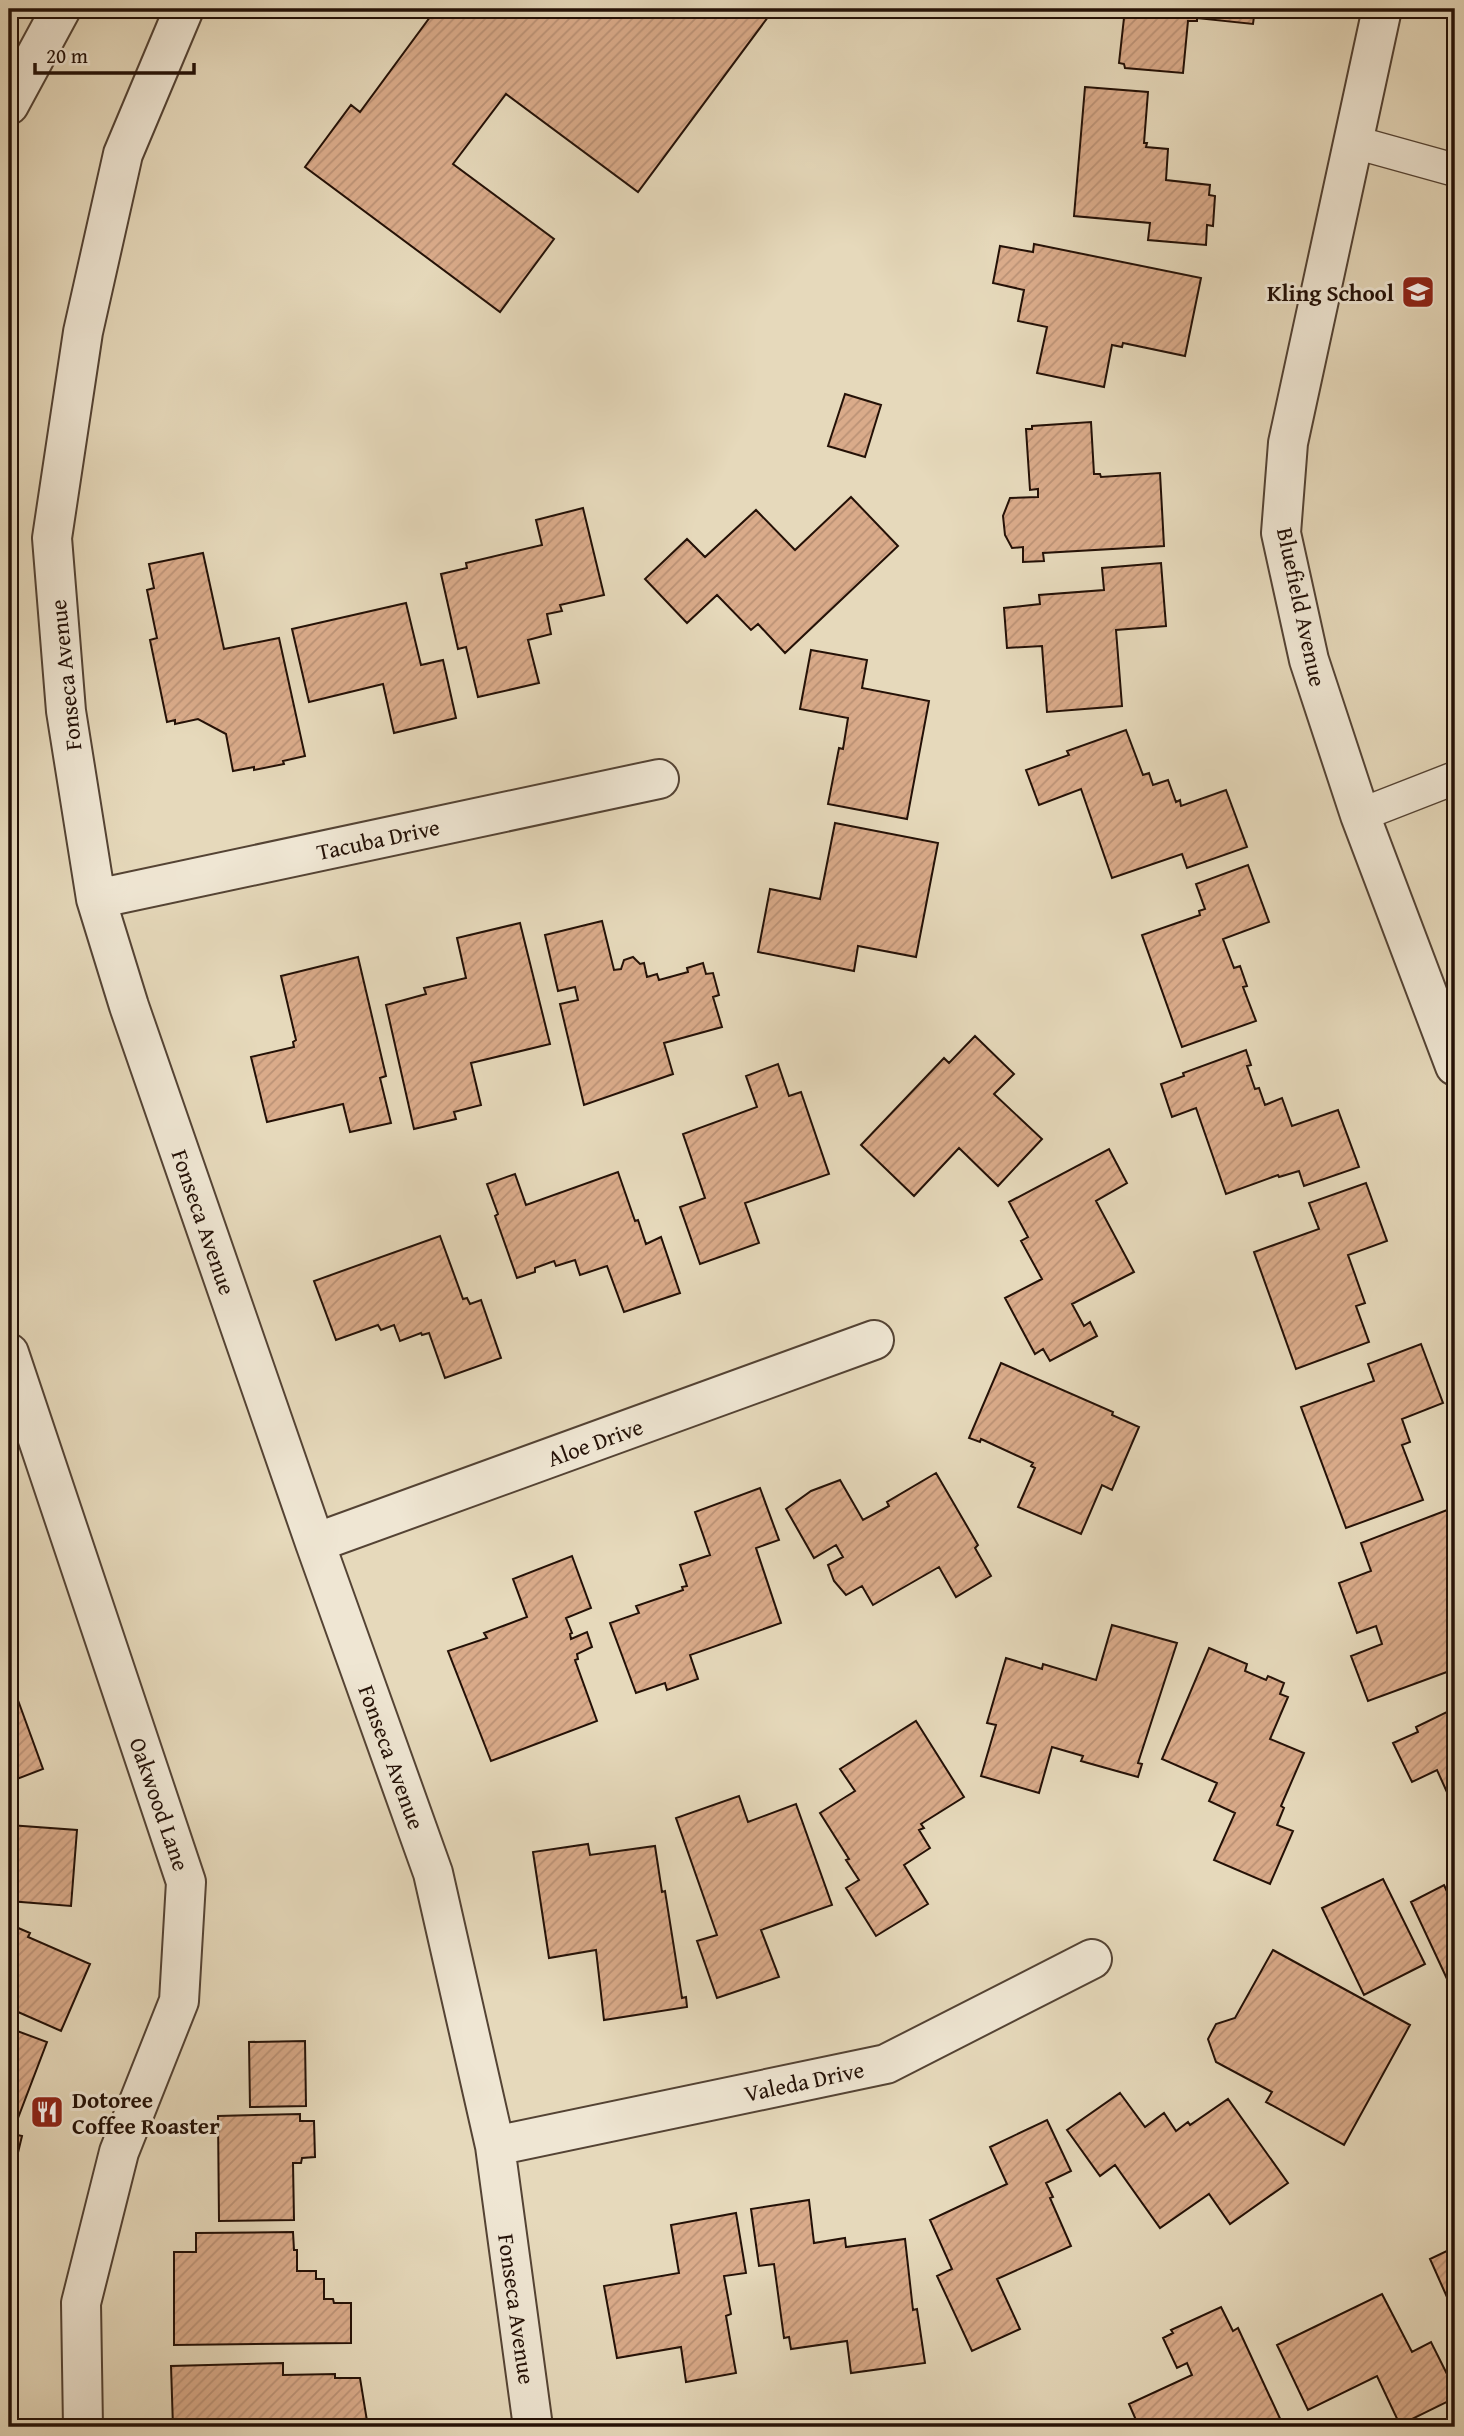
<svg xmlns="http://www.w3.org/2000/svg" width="1464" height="2436" font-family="'Gentium Book Plus',serif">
  <defs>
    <pattern id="building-hatch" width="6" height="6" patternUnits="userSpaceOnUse" patternTransform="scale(1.75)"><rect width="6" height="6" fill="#daab8a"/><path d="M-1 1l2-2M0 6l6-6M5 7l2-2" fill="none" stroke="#bb9276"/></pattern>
  </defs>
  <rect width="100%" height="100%" fill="#e6d9bb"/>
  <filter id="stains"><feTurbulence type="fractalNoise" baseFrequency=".00286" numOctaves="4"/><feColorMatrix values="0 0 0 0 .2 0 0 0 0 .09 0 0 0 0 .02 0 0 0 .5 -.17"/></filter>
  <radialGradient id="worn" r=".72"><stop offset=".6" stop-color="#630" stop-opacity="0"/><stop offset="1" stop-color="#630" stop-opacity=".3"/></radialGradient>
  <path fill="url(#building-hatch)" stroke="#241107" stroke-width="2" d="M436 9H774L638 192 506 94 453 164 554 239 500 312 305 167 351 105 360 112Z
    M1125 9H1255L1253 24 1197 18V21H1188L1183 73 1125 68 1124 64 1119 63Z
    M1085 87 1148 92 1144 143H1147L1146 147 1168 149 1166 180 1210 185 1209 195 1215 196 1213 226 1207 225 1206 245 1148 240 1150 223 1074 216Z
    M1034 244 1201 278 1185 356 1123 343 1122 347 1112 345 1104 387 1037 373 1047 327 1018 321 1024 290 993 283 1000 246 1033 252Z
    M845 394 881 405 865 457 828 446Z
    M1091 422 1094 474H1100L1101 477 1160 473 1164 546 1043 553 1044 561 1023 562V547L1012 548 1005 535 1003 516 1010 498 1038 497V489L1030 490 1026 429H1032V426Z
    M851 497 898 546 785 653 758 624 751 630 717 595 687 623 645 579 687 539 705 557 756 510 795 550Z
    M583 508 604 595 560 605 562 611 547 614 551 634 528 640 539 683 478 697 466 647 458 649 441 574 467 568 466 563 542 545 536 520Z
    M203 553 224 649 279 638 305 756 283 761 284 764 254 770V767L233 771 226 734 198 719 175 724V720L167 722 150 640 157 638 147 590 154 588 149 564Z
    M1161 563 1166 626 1116 630 1122 706 1047 712 1042 646 1007 648 1004 608 1040 604 1039 595 1104 590 1102 568Z
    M406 603 421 665 443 660 456 718 394 733 383 684 309 702 292 629Z
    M811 650 867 660 862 688 929 701 907 819 828 804 839 748 843 749 848 718 800 709Z
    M1126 730 1143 775 1149 773 1153 785 1168 780 1176 802 1180 800 1181 806 1226 790 1247 847 1187 868 1182 854 1112 878 1081 789 1039 805 1026 770 1069 755 1067 751Z
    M835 823 938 843 916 957 858 946 854 971 758 952 770 889 820 899Z
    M1248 865 1269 922 1223 939 1234 968 1240 966 1247 986 1243 987 1256 1021 1182 1047 1142 935 1200 915 1199 911 1205 909 1196 884Z
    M602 921 614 970 621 969 624 960 633 957 640 964 644 963 647 977 657 974 659 980 688 972 687 968 703 963 706 974 713 973 719 995 713 997 722 1027 664 1043 673 1074 584 1105 560 1004 578 1000 575 987 558 991 545 935Z
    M520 923 550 1044 471 1063 481 1105 454 1112 456 1119 414 1129 386 1005 426 994 424 988 466 978 457 938Z
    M358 957 386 1076 380 1078 391 1123 350 1132 343 1104 267 1122 251 1057 294 1047 293 1042 296 1040 281 976Z
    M975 1036 1014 1074 994 1094 1042 1139 998 1186 959 1148 914 1196 861 1145 944 1058 949 1063Z
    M1246 1050 1251 1065 1247 1066 1255 1089 1259 1088 1265 1105 1282 1098 1292 1126 1338 1110 1359 1167 1304 1186 1299 1171 1279 1177 1278 1175 1226 1194 1196 1108 1172 1117 1161 1084 1184 1076 1183 1073Z
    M778 1064 789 1096 801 1092 829 1174 745 1203 759 1243 700 1264 680 1207 705 1198 683 1134 757 1107 746 1076Z
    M1109 1149 1127 1183 1096 1201 1134 1272 1072 1304 1084 1326 1090 1322 1097 1336 1050 1361 1043 1349 1035 1354 1005 1298 1042 1279 1021 1241 1028 1237 1009 1202Z
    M618 1172 635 1221 638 1220 646 1244 661 1237 680 1293 624 1312 607 1266 580 1275 575 1260 556 1266 554 1261 535 1268V1272L517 1278 495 1216 498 1214 487 1184 515 1174 526 1205Z
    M1366 1183 1387 1241 1348 1255 1365 1303 1356 1306 1369 1342 1296 1369 1254 1252 1319 1229 1309 1203Z
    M440 1236 463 1299 467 1298 470 1304 481 1300 501 1358 445 1378 429 1333 422 1335 421 1333 400 1341 394 1325 381 1330 378 1325 336 1340 314 1281Z
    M1421 1344 1443 1403 1402 1419 1410 1442 1402 1445 1423 1500 1346 1528 1301 1407 1374 1381 1368 1364Z
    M1001 1363 1113 1412 1112 1415 1139 1427 1112 1490 1102 1485 1081 1534 1018 1507 1035 1468 1031 1466 1033 1463 981 1439 980 1442 969 1438Z
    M936 1473 978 1545 975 1548 991 1576 956 1597 939 1567 873 1605 862 1586 846 1595 834 1581 828 1565 843 1557 836 1545 814 1558 786 1509 811 1491 840 1480 863 1520 889 1506 887 1502Z
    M760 1488 779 1540 756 1548 781 1623 690 1655 698 1679 667 1690 665 1683 636 1693 610 1623 639 1613 636 1606 683 1590 682 1587 687 1586 680 1565 710 1555 695 1512Z
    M1455 1507V1669L1368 1701 1351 1656 1382 1644 1376 1626 1357 1633 1339 1583 1371 1571 1361 1543Z
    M572 1556 591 1608 566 1618 572 1633 570 1634 571 1639 587 1632 592 1647 577 1654 578 1659 575 1660 597 1721 491 1761 448 1651 487 1638 484 1633 527 1617 513 1579Z
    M1112 1625 1177 1643 1138 1763 1142 1764 1138 1777 1081 1761 1083 1756 1052 1747 1039 1793 981 1776 996 1725 987 1723 1006 1658 1042 1669 1043 1664 1096 1680Z
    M1209 1648 1247 1664 1245 1671 1266 1680 1268 1676 1284 1683 1280 1694 1288 1697 1270 1739 1304 1753 1281 1806 1284 1808 1277 1825 1293 1831 1270 1884 1214 1860 1235 1813 1209 1801 1217 1783 1162 1759Z
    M15 1692 43 1769 9 1782V1695Z
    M1455 1708V1810L1437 1770 1412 1782 1393 1743 1418 1732 1416 1727Z
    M916 1721 964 1797 921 1824 924 1828 919 1830 930 1848 904 1865 928 1904 876 1936 846 1888 859 1880 846 1860 849 1859 820 1813 855 1791 840 1769Z
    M739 1796 748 1822 796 1804 832 1905 761 1930 779 1977 717 1998 697 1941 717 1935 676 1818Z
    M9 1825 77 1830 71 1906 9 1901Z
    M588 1844 590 1855 655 1846 662 1892 665 1891 682 1998 686 1997 687 2007 604 2020 596 1950 549 1958 533 1852Z
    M1383 1879 1425 1964 1364 1995 1322 1908Z
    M1444 1885 1455 1909V1996L1411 1902Z
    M9 1924 30 1933 28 1937 90 1964 61 2031 9 2008Z
    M1273 1950 1410 2025 1344 2145 1266 2102 1272 2092 1216 2062 1208 2039 1216 2024 1235 2018Z
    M9 2028 47 2042 18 2118 9 2115Z
    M305 2041 306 2106 250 2107 249 2042Z
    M1120 2093 1145 2127 1164 2113 1176 2131 1188 2122 1190 2125 1228 2099 1288 2183 1230 2224 1209 2194 1160 2228 1115 2165 1100 2176 1067 2130Z
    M300 2114V2121H314L315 2157 302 2158 301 2163H293L294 2220 219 2221 218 2116Z
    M1047 2120 1071 2171 1046 2183 1053 2197 1050 2198 1071 2246 997 2279 1020 2329 972 2351 937 2276 952 2269 930 2220 1007 2184 990 2147Z
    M9 2125 15 2126 13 2134 22 2136 9 2190Z
    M809 2200 814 2243 845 2238 846 2247 905 2239 913 2310 917 2309 925 2363 851 2373 847 2341 791 2349 789 2337 784 2338 774 2264 759 2266 751 2209Z
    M736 2213 746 2273 724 2276 731 2314 726 2316 736 2373 686 2382 681 2347 617 2358 604 2286 679 2273 671 2225Z
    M293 2232 294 2250H297V2271H316V2279H324V2299H333L334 2303H351V2343L174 2345V2252H196V2233Z
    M1455 2247V2315L1430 2259Z
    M1382 2294 1412 2352 1431 2342 1455 2390V2398L1400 2425 1377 2376 1308 2410 1277 2345Z
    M1221 2307 1233 2331 1238 2328 1283 2425 1278 2427H1139L1129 2404 1192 2375 1187 2363 1177 2368 1163 2338 1173 2333 1171 2330Z
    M283 2363V2375L335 2374V2378H360L368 2427H173L171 2366Z"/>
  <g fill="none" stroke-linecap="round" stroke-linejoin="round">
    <defs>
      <path id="service" d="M1354 142 1455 170
        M1360 815 1455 778"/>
      <path id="minor" d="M184 9 123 154 83 332 52 538 66 711 96 899 129 1006 315 1543 433 1873 495 2146 533 2427
        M1382 9 1288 443 1281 533 1309 660 1360 815 1455 1066
        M9 105 61 9
        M96 899 659 779
        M9 1353 186 1882 179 2001 119 2152 81 2303 83 2427
        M315 1543 874 1340
        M495 2146 886 2064 1092 1959"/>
    </defs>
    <use href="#service" stroke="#544334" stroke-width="35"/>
    <use href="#minor" stroke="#544334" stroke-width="42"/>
    <use href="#service" stroke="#efe6d3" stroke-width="32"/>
    <use href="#minor" stroke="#efe6d3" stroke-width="38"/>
  </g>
  <defs>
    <symbol id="school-square" viewBox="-11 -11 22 22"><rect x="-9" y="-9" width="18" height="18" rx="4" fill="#8f2418" stroke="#efe6d3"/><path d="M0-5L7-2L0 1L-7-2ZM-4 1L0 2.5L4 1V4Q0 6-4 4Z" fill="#fff"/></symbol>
    <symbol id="restaurant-square" viewBox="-11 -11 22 22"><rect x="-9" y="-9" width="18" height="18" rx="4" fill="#8f2418" stroke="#efe6d3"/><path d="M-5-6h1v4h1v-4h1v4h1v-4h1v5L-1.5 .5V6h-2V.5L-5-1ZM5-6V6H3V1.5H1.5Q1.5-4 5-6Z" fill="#fff"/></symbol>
  </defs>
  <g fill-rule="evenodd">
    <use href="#school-square" x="1399" y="273" width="38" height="38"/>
    <use href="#restaurant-square" x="28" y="2093" width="38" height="38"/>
  </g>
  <g text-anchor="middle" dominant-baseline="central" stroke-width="6" stroke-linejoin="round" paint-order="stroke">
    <g font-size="23" font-weight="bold" fill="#241107" stroke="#efe6d3" text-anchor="end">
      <text x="1394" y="292">Kling School</text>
      <text x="72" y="2099" text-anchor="start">Dotoree<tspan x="72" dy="26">Coffee Roaster</tspan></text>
    </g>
    <g font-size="23" fill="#241107" stroke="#efe6d3">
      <text transform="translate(1302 607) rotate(78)">Bluefield Avenue</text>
      <text transform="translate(65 675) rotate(-96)">Fonseca Avenue</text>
      <text transform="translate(378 839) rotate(-12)">Tacuba Drive</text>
      <text transform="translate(204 1222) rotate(71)">Fonseca Avenue</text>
      <text transform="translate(595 1442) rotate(-20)">Aloe Drive</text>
      <text transform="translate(392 1757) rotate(70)">Fonseca Avenue</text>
      <text transform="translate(160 1804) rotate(71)">Oakwood Lane</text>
      <text transform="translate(804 2081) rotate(-12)">Valeda Drive</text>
      <text transform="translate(517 2309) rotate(82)">Fonseca Avenue</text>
    </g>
  </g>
  <rect width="1464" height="2436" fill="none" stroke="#e6d9bb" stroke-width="35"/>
  <rect x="10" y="10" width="1443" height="2415" fill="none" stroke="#241107" stroke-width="3.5"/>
  <rect x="18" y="18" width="1429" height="2401" fill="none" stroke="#241107" stroke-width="2"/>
  <path d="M35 63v10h159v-10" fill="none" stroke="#241107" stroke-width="3.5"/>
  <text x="46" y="63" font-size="21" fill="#241107" stroke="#efe6d3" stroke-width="5" paint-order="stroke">20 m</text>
  <rect width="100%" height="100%" filter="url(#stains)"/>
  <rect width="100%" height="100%" fill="url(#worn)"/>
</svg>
